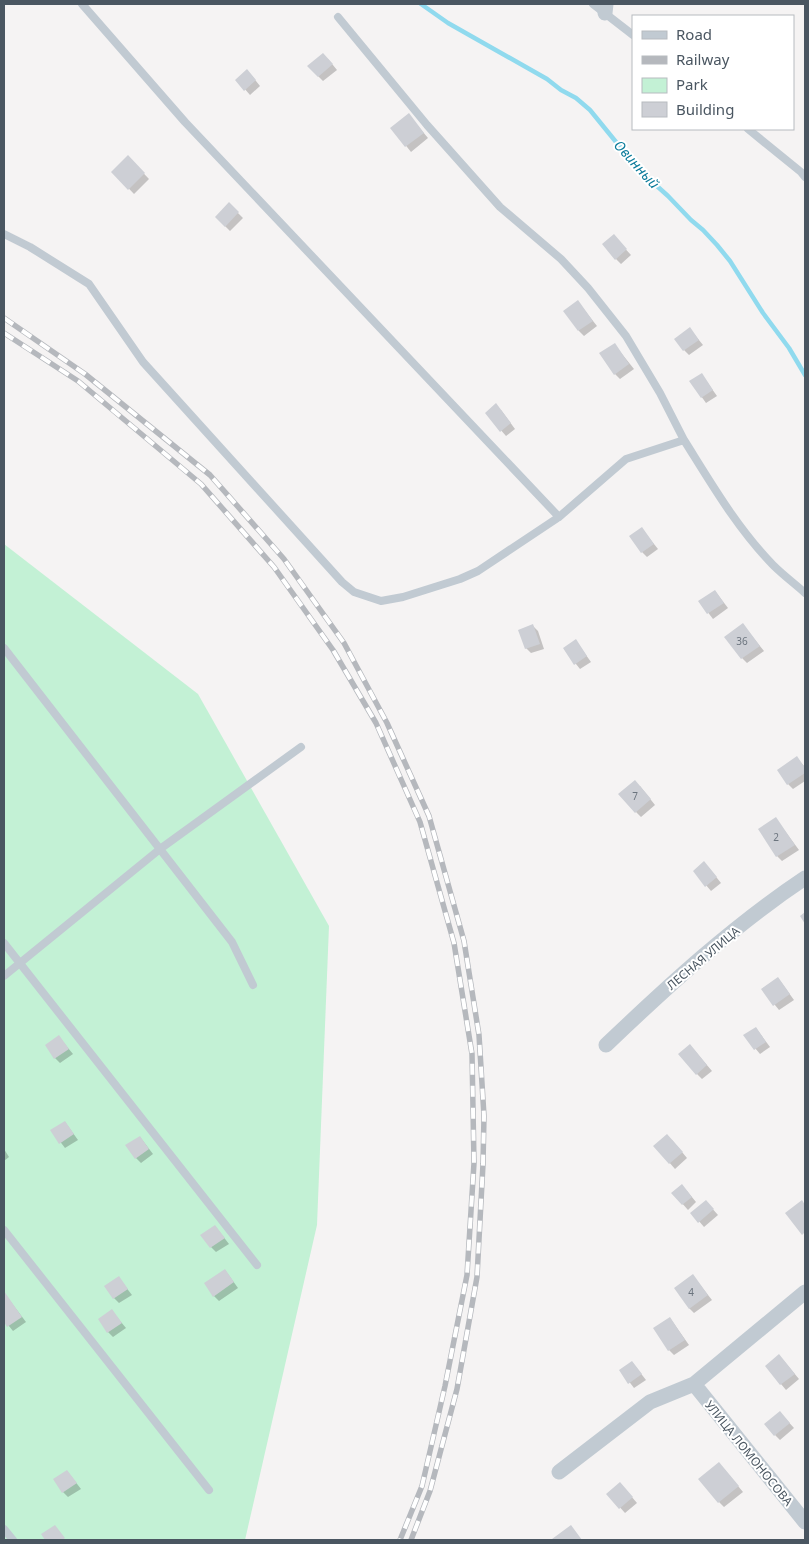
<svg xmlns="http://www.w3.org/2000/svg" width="809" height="1544" font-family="'Noto Sans',sans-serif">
  <rect width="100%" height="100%" fill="#f5f3f3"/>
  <path fill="#c3f1d5" d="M4 544 198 694 329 926 317 1225 245 1540H4Z"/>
  <path fill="#0003" d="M328 59 337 70 323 81 318 76Z
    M252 76 260 86 250 95 237 80Z
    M413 120 428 138 411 152 392 128Z
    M128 157 149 179 134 194 113 172Z
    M229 204 243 218 230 231 216 217Z
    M618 241 631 255 621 264 616 259Z
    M578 302 597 326 584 336 579 331Z
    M690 329 703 345 689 355 684 350Z
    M614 344 634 369 620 379 615 374Z
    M702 375 717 396 706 403 691 382Z
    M501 410 515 429 506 436 486 413Z
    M642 529 658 549 647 557 642 552Z
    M715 591 728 608 713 619 700 602Z
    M743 625 764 651 747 663 742 658Z
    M533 626 538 631 544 649 531 653 526 648Z
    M576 641 591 662 580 669 564 649Z
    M797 758 805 767V781L793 789 788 784Z
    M640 786 655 805 641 817 636 812Z
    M776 819 799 850 782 861 777 856Z
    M709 868 721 883 711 891 694 871Z
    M778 978 794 1000 779 1010 762 989Z
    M756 1028 770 1047 760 1054 745 1036Z
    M59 1037 73 1054 60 1063 55 1058Z
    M695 1051 712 1071 702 1079 697 1074Z
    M65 1122 78 1140 65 1148 52 1131Z
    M140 1137 153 1154 141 1163 136 1158Z
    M672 1140 687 1158 675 1169 655 1146Z
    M4 1149 9 1157 4 1161Z
    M687 1191 696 1202 688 1210 673 1193Z
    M710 1206 718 1215 704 1227 692 1213Z
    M215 1226 229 1244 216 1252 211 1247Z
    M225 1270 238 1288 219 1301 214 1296Z
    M693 1276 712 1300 694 1313 689 1308Z
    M118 1277 132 1295 119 1303 114 1298Z
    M4 1293 26 1322 13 1331 4 1320Z
    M112 1311 126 1328 113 1337 108 1332Z
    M670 1318 689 1345 674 1355 669 1350Z
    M784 1361 799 1379 786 1390 766 1366Z
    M632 1362 646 1380 634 1388 621 1371Z
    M785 1418 794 1428 780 1440 775 1435Z
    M724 1469 743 1492 724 1507 719 1502Z
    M67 1471 81 1489 68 1497 63 1492Z
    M625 1489 637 1503 625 1513 608 1494Z"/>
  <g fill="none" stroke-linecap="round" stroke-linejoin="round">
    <path stroke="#90daee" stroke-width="4.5" d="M421 4 448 23 547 79 561 90 576 98 590 110 638 169 668 196 691 220 703 230 717 245 730 261 763 313 789 348 805 375"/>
  </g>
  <path fill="#cdcfd5" d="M323 53 333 64 318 77 307 66Z
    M247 69 256 80 244 91 235 80Z
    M409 113 424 133 405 147 390 128Z
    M128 155 145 173 128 190 111 172Z
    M229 202 239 212 225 227 215 217Z
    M614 234 627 249 615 260 602 244Z
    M578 300 593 321 578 331 563 311Z
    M690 327 699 340 683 351 674 339Z
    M615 343 629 364 614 375 599 353Z
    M702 373 713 390 701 398 689 381Z
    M496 403 511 423 500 432 485 413Z
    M642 527 654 544 641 553 629 536Z
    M715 590 724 603 707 614 698 601Z
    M743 623 760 646 741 659 724 637Z
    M533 624 540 644 525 649 518 630Z
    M576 639 587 656 574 665 563 648Z
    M797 756 805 768V773L787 785 777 770Z
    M635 780 651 799 635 813 618 794Z
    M776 817 795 845 776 857 758 829Z
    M704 861 717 877 705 887 693 871Z
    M805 912V924L800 916Z
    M778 977 790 994 773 1006 761 989Z
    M756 1027 766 1042 754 1050 743 1035Z
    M59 1035 69 1049 54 1059 45 1045Z
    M690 1044 707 1065 696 1075 678 1054Z
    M65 1121 74 1134 59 1144 50 1130Z
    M667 1134 683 1152 669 1164 653 1146Z
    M140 1136 149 1149 135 1159 125 1145Z
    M682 1184 692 1197 682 1205 671 1193Z
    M706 1200 714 1209 698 1223 690 1213Z
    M802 1200 805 1205V1232L802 1235 785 1213Z
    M215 1225 225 1238 210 1248 200 1235Z
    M225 1269 234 1282 213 1297 204 1283Z
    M693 1274 708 1295 689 1309 674 1288Z
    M119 1276 128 1289 113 1299 104 1286Z
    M4 1291 22 1317 7 1327 4 1322Z
    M112 1309 122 1323 107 1333 98 1319Z
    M670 1317 685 1340 668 1351 653 1328Z
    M779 1354 795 1374 780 1385 765 1366Z
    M632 1361 642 1374 628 1384 619 1370Z
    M780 1411 790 1423 774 1436 764 1424Z
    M719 1462 739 1486 718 1503 698 1479Z
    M67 1470 77 1483 62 1493 53 1479Z
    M620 1482 633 1497 619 1509 606 1494Z
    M55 1525 65 1538 62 1540H45L41 1534Z
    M571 1525 582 1540H553L552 1539Z"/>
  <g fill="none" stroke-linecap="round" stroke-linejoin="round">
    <path stroke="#c1cad2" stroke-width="8" d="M82 4 185 122 559 517
      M593 4 633 35
      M338 17 427 125 500 207 561 259 588 288 626 336 660 393 684 440
      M748 129 801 172 805 177
      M4 234 30 247 89 284 143 362 342 582 354 592 381 601 403 597 460 579 478 571 559 517 626 459 684 440C711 483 737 528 773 565 783 575 795 584 805 593
      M4 648 232 942 253 985
      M4 943 257 1265
      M4 976 160 849 301 747
      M4 1230 209 1490
      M4 1529 13 1540"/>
    <path stroke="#c1cad2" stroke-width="15" d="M605 13 606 4
      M606 1045C669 985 733 926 805 878
      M694 1384 805 1522
      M559 1472 650 1402 694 1384 805 1292"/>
    <defs>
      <path id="rail" d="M4 318 85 374 210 475 284 559 344 643 387 723 429 816 464 941 479 1035 484 1116 483 1164 477 1277 457 1389 430 1491 411 1540
        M4 333 78 381 201 484 274 567 333 650 376 723 420 822 454 943 472 1054 474 1163 467 1275 445 1386 422 1486 400 1540"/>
    </defs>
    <use href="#rail" stroke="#b5b8bd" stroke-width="5.5"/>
    <use href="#rail" stroke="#fff" stroke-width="4" stroke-dasharray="11" stroke-linecap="butt"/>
  </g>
  <g text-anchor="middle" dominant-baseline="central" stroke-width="4" stroke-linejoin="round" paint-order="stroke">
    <g font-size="10" fill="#6b747e">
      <text x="742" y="641">36</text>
      <text x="635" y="796">7</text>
      <text x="776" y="837">2</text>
      <text x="691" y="1292">4</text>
    </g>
    <g font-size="12" fill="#4a5661" stroke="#fff">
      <text transform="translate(703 958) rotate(-40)">ЛЕСНАЯ УЛИЦА</text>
      <text transform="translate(749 1453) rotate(51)">УЛИЦА ЛОМОНОСОВА</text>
    </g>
    <g font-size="14" font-style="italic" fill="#0c7c9b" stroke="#fff">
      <text transform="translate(637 164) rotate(48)">Овинный</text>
    </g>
  </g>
  <rect width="809" height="1544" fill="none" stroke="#4a5661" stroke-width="10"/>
  <rect x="632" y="15" width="162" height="115" fill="#ffffff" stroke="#b7bbc0"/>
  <rect x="642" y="31" width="25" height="8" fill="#c1cad2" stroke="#b7bbc0"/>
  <text x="676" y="40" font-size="15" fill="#4a5661">Road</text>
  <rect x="642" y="56" width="25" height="8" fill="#b5b8bd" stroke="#b7bbc0"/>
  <text x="676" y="65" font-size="15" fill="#4a5661">Railway</text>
  <rect x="642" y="78" width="25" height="15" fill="#c3f1d5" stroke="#b7bbc0"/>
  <text x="676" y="90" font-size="15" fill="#4a5661">Park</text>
  <rect x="642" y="102" width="25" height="15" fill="#cdcfd5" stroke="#b7bbc0"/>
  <text x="676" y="115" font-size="15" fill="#4a5661">Building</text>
</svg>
